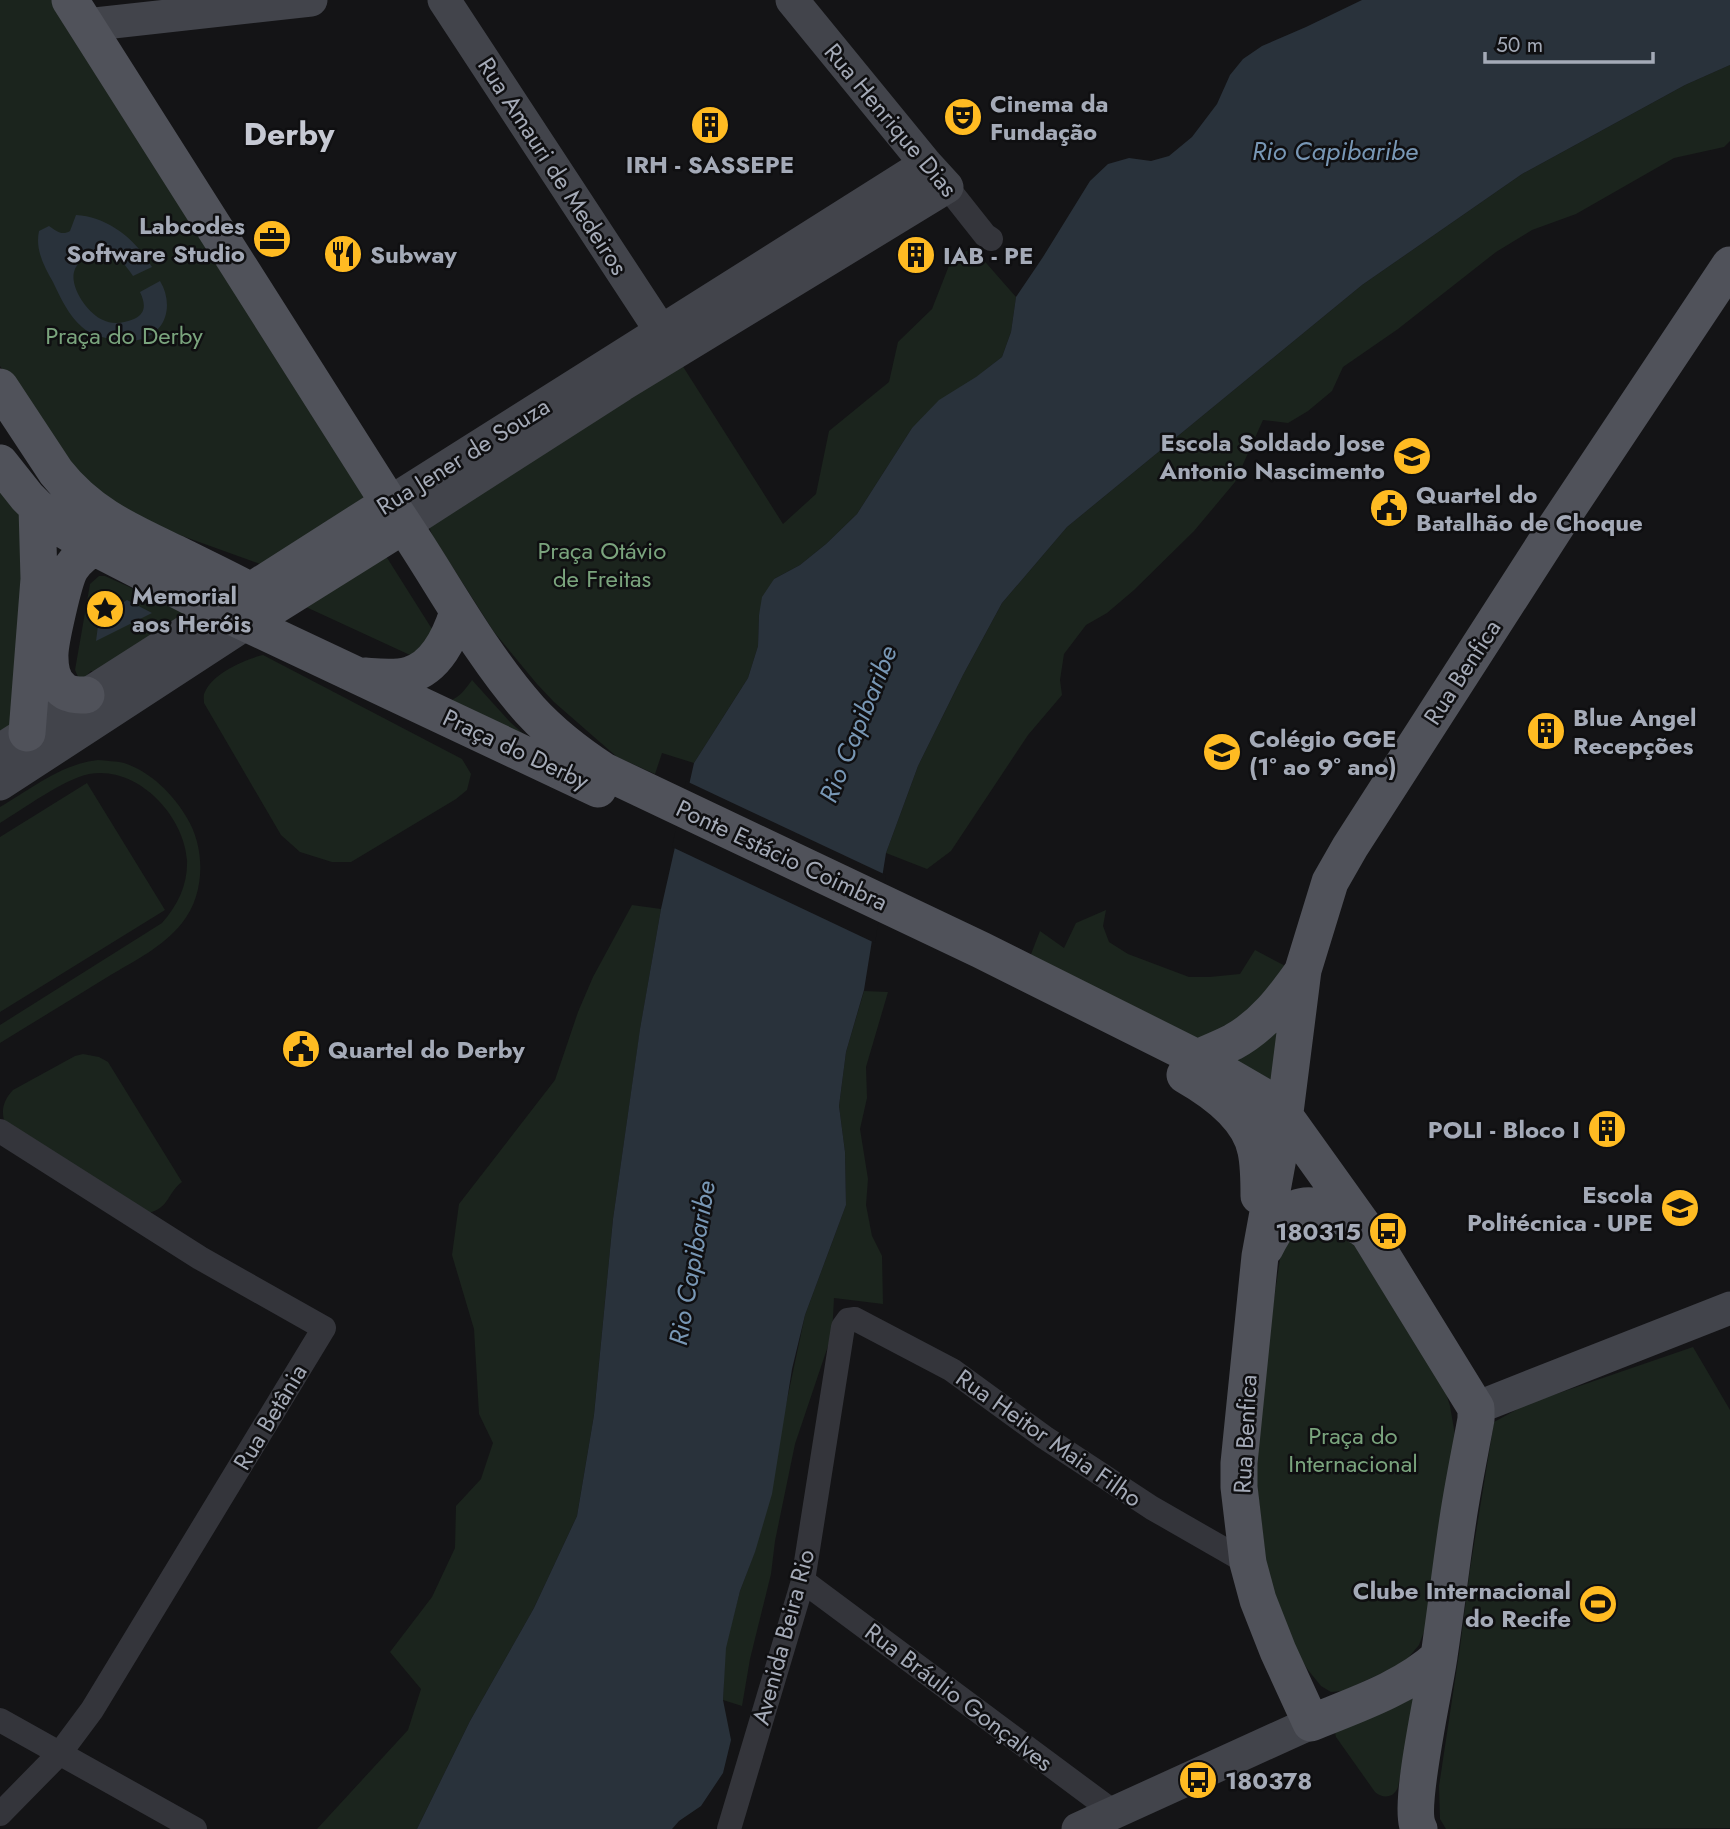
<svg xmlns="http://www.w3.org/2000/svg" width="1730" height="1829" font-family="Jost,sans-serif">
  <rect width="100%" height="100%" fill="#141416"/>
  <path fill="#1b241d" d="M0 0H57L367 496 263 565 163 529 102 497 51 445 0 366Z
    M1730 65V141L1724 147 1674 158 1576 214 1532 230 1496 252 1398 329 1343 367 1332 391 1308 411 1288 423 1263 420 1235 482 1194 531 1134 590 1107 613 1086 625 1064 654 1060 680 1062 695 1028 735 951 851 927 869 886 853 918 766 963 675 1002 603 1067 527 1362 285 1522 174 1685 85Z
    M973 248 1016 297 1011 332 1002 357 912 428 857 514 826 544 800 565 774 579 759 615 758 646 748 678 694 763 662 753 655 774 617 757 554 702 537 684 494 632 432 535 429 526 682 365 783 524 816 494 829 431 889 382 898 342 932 309 952 258Z
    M0 478 34 526 11 723 0 739Z
    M384 553 432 629V642L410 655 306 607Z
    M99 576H105L187 613 96 672 91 671 87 675 86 679H79L75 670 90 584Z
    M263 655 462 759 471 774 467 790 456 799 351 862H332L300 852 281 835 204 703C204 699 203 695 205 692 212 674 245 659 263 655Z
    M472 680 510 722 553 760 438 705C457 700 461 695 472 680Z
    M98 760C106 761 116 761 124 763 151 772 173 794 187 818 206 849 205 895 182 923 163 947 134 961 109 976 73 998 36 1021 0 1043V1025L162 923C178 905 188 884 187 860 184 815 137 765 89 774 64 779 23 809 0 823V807C31 789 61 764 98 760Z
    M87 783 165 910 0 1012V837Z
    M632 905 661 909 640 1030 613 1219 594 1415 577 1516 534 1608 470 1721 417 1829H317L408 1730 421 1689 390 1652 432 1597 455 1548 456 1506 481 1479 493 1443 479 1414 474 1329 452 1255 459 1204 555 1080 578 1012 593 977Z
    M1106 910 1103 926 1109 942 1128 954 1189 977H1210L1240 974 1255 950 1295 971 1212 1047 1028 962 1040 931 1064 948 1076 923Z
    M864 991 888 992 866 1067 867 1098 860 1129 868 1179 866 1205 872 1236 882 1256 883 1304 834 1298 832 1334 795 1444 775 1541 771 1574 750 1659 742 1706 723 1700 725 1648 740 1591 755 1551 805 1315 846 1205 845 1152 839 1106 846 1052Z
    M1281 1014 1283 1100 1231 1057Z
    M83 1054 99 1057 108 1062 182 1182C167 1193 170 1208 148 1213L6 1126C0 1111 3 1101 13 1090L75 1056Z
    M1339 1221 1445 1390 1450 1406 1455 1435 1425 1629 1419 1645 1408 1658 1391 1669 1343 1691 1331 1692 1321 1686 1308 1670 1292 1645 1271 1602 1252 1442 1283 1240 1290 1224Z
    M1693 1347 1730 1410V1828L1446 1829 1440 1819 1439 1786 1460 1647 1470 1569 1494 1422 1527 1404Z
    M1415 1695 1398 1787C1394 1798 1383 1799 1375 1792L1336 1737 1335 1733Z"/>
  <path fill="#29323b" d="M1362 0H1730V65L1685 85 1522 174 1362 285 1067 527 1002 603 963 675 918 766 886 853 864 990 846 1052 839 1106 845 1152 846 1205 805 1315 792 1369 772 1494 755 1552 740 1591 726 1648 723 1700 731 1740 723 1773 701 1806 679 1821 672 1829H417L470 1721 534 1608 577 1516 594 1415 613 1219 640 1029 661 909 694 763 748 678 758 646 759 615 762 597 774 579 800 565 826 544 857 514 912 428 939 400 976 377 1002 357 1011 332 1016 297 1043 257 1090 181 1108 164 1129 158 1151 161 1169 156 1192 137 1217 104 1230 75 1243 59 1262 46 1306 27Z
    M76 215C109 217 136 240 152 267L133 276C128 269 122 260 115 256 101 249 78 256 74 272 70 288 88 314 103 320 112 325 125 323 134 319 147 313 145 303 140 292L160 281C174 304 167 334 138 340 128 343 116 340 106 338 98 336 88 333 82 327 69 316 60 297 53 282 44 266 35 250 39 231L49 226C56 231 62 236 70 231Z
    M127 600 152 613 96 641 99 618Z"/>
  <path fill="#141416" d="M686 781 886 875 875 943 672 847Z"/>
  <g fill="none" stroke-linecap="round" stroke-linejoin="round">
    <path stroke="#34353b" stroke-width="24" d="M947 187 985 235 991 239
      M0 1131 200 1258 324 1328 92 1710 60 1753 0 1814
      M803 1581 1115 1813
      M0 1720 195 1829
      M729 1829 803 1581 843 1327 848 1320 855 1319 952 1370 1044 1437 1152 1508 1248 1563"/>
    <path stroke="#42444b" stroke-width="33" d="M444 0 661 331
      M86 25 311 0
      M389 503 926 164
      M404 525 622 385 947 187 926 164 792 0
      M0 750 240 597
      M0 784 247 623
      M1476 1408 1730 1308
      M1078 1829 1311 1723"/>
    <path stroke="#50525a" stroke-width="37" d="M70 0 389 503C437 571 475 648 530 710 552 734 578 754 604 771L981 950 1197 1058 1259 1094 1284 1115 1367 1231 1476 1408V1419C1470 1452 1463 1485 1458 1519 1451 1564 1446 1610 1439 1656 1435 1688 1407 1807 1419 1829
      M0 387 56 472C89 514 129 531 175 553 209 570 244 586 276 605L404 525
      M0 463 27 497 37 507 66 531 84 542 199 601 598 789
      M251 591 389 503
      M365 676C379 677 395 679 409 675 437 667 450 637 458 612
      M86 695C77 695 67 695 61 688 53 681 50 669 50 658 49 645 64 579 71 568 77 559 86 552 95 547
      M27 733 39 579 37 507
      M1197 1058C1209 1053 1221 1048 1233 1042 1264 1025 1283 999 1303 971
      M1185 1075C1213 1091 1249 1116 1256 1151 1259 1165 1259 1181 1259 1196
      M1265 1248C1270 1238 1276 1228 1283 1219 1306 1191 1339 1214 1363 1229
      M1439 1657C1404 1689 1355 1705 1311 1723L1278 1651 1258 1600 1248 1563 1239 1487V1463L1260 1256 1282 1136 1303 970 1330 882 1350 847 1555 528 1730 265"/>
  </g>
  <defs>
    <symbol id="theatre-disc" viewBox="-11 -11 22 22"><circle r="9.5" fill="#fb2" stroke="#0f0f11"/><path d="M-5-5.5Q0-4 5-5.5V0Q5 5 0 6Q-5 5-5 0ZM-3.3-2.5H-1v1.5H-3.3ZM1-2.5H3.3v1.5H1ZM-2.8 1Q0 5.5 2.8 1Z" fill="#111"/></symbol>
    <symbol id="building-disc" viewBox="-11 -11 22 22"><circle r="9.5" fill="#fb2" stroke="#0f0f11"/><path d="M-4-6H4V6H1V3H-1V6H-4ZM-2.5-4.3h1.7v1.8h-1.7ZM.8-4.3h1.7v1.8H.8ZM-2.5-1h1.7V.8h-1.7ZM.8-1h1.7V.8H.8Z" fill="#111"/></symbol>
    <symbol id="office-disc" viewBox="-11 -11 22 22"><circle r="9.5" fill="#fb2" stroke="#0f0f11"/><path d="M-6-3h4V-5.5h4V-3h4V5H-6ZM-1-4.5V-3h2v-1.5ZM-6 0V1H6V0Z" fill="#111"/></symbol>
    <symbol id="restaurant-disc" viewBox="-11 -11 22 22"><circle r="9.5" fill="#fb2" stroke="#0f0f11"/><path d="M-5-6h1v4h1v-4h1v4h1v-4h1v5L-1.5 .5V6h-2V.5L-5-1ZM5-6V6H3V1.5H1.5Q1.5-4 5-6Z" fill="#111"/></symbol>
    <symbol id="school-disc" viewBox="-11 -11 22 22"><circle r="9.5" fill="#fb2" stroke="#0f0f11"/><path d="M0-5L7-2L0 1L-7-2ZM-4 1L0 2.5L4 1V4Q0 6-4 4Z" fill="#111"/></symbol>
    <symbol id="civic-disc" viewBox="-11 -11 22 22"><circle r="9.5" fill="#fb2" stroke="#0f0f11"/><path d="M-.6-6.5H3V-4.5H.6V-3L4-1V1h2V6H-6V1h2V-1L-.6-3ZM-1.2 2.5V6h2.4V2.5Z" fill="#111"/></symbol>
    <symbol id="sight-disc" viewBox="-11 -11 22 22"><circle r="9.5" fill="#fb2" stroke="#0f0f11"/><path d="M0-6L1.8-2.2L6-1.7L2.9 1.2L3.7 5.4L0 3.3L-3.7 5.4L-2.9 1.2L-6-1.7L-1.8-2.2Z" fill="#111"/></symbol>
    <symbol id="university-disc" viewBox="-11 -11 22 22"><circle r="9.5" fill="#fb2" stroke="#0f0f11"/><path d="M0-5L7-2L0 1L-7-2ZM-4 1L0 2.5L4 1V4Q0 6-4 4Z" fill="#111"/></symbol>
    <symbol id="bus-disc" viewBox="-11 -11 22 22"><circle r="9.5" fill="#fb2" stroke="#0f0f11"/><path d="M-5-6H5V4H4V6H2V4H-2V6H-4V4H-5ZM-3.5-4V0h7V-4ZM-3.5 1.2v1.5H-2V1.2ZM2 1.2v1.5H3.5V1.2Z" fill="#111"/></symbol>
    <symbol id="stadium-disc" viewBox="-11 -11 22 22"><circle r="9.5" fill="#fb2" stroke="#0f0f11"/><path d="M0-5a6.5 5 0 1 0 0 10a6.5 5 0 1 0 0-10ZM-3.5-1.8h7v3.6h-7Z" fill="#111"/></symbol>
  </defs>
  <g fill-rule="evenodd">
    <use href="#theatre-disc" x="941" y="95" width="44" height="44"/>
    <use href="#building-disc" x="688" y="103" width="44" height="44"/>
    <use href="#office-disc" x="250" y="217" width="44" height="44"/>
    <use href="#restaurant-disc" x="321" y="232" width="44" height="44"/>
    <use href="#building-disc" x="894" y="233" width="44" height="44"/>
    <use href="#school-disc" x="1390" y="434" width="44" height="44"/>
    <use href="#civic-disc" x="1367" y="486" width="44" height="44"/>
    <use href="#sight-disc" x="83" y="587" width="44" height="44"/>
    <use href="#building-disc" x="1524" y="709" width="44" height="44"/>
    <use href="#school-disc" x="1200" y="730" width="44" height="44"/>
    <use href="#civic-disc" x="279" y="1027" width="44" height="44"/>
    <use href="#building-disc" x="1585" y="1107" width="44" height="44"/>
    <use href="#university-disc" x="1658" y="1186" width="44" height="44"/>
    <use href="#bus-disc" x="1366" y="1209" width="44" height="44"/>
    <use href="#stadium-disc" x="1576" y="1582" width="44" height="44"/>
    <use href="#bus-disc" x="1176" y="1758" width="44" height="44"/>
  </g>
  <g text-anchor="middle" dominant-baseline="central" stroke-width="5" stroke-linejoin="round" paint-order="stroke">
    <g font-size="24" font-weight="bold" fill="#a4aab7" stroke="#0f0f11" text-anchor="start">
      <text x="990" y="103">Cinema da<tspan x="990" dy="28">Fundação</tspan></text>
      <text x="710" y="164" text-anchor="middle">IRH - SASSEPE</text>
      <text x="245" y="225" text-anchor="end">Labcodes<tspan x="245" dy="28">Software Studio</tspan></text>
      <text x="370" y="254">Subway</text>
      <text x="943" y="255">IAB - PE</text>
      <text x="1385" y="442" text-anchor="end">Escola Soldado Jose<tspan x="1385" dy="28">Antonio Nascimento</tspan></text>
      <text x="1416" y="494">Quartel do<tspan x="1416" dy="28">Batalhão de Choque</tspan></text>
      <text x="132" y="595">Memorial<tspan x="132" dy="28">aos Heróis</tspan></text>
      <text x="1573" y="717">Blue Angel<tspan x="1573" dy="28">Recepções</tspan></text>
      <text x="1249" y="738">Colégio GGE<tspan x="1249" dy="28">(1º ao 9º ano)</tspan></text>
      <text x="328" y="1049">Quartel do Derby</text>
      <text x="1580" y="1129" text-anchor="end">POLI - Bloco I</text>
      <text x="1653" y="1194" text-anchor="end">Escola<tspan x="1653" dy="28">Politécnica - UPE</tspan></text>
      <text x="1361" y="1231" text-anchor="end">180315</text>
      <text x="1571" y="1590" text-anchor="end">Clube Internacional<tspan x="1571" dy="28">do Recife</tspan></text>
      <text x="1225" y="1780">180378</text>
    </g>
    <g font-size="24" fill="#a4aab7" stroke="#0f0f11">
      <text transform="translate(891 120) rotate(50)">Rua Henrique Dias</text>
      <text transform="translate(553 166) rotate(57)">Rua Amauri de Medeiros</text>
      <text transform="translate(463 456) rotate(-32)">Rua Jener de Souza</text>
      <text transform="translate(1462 672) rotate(-57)">Rua Benfica</text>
      <text transform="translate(516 749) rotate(25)">Praça do Derby</text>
      <text transform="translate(782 855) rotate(25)">Ponte Estácio Coimbra</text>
      <text transform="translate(270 1417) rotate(-59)">Rua Betânia</text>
      <text transform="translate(1245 1434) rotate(-87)">Rua Benfica</text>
      <text transform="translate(1049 1438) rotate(35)">Rua Heitor Maia Filho</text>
      <text transform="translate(783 1637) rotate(-75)">Avenida Beira Rio</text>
      <text transform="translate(959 1697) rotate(37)">Rua Bráulio Gonçalves</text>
    </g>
    <g font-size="24" fill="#7aa47d" stroke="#0f0f11">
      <text x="124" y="335">Praça do Derby</text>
      <text x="602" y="550">Praça Otávio<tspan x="602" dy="28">de Freitas</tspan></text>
      <text x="1353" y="1435">Praça do<tspan x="1353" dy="28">Internacional</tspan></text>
    </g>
    <g font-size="26" font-style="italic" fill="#7897b5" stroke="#0f0f11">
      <text x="1335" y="151">Rio Capibaribe</text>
      <text transform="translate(858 724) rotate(-68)">Rio Capibaribe</text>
      <text transform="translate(692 1263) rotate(-80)">Rio Capibaribe</text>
    </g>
    <g font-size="32" font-weight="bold" fill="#c6c9d3" stroke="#0f0f11">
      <text x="289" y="134">Derby</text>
    </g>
  </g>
  <path d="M1485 52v10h168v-10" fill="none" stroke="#a4aab7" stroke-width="3.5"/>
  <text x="1496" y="52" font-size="21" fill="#a4aab7" stroke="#0f0f11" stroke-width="5" paint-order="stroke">50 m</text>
</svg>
